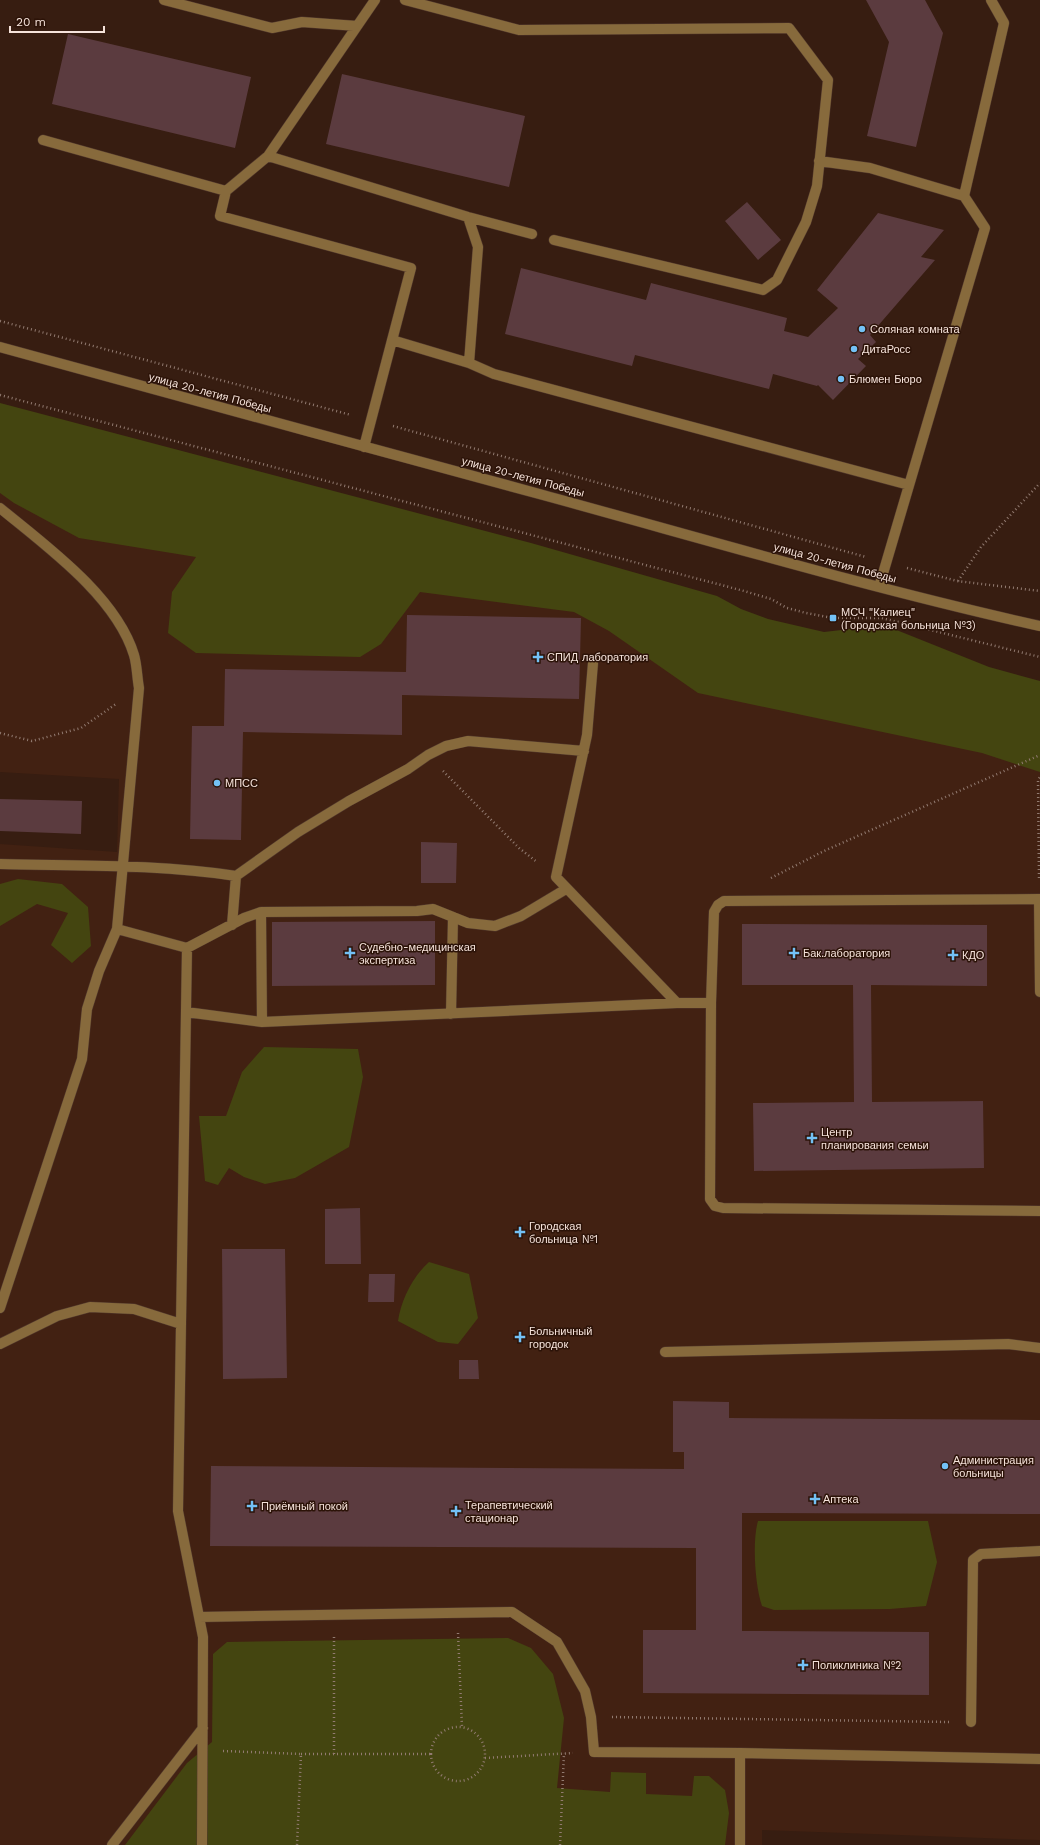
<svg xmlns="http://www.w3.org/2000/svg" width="1040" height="1845" font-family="'Work Sans',sans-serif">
  <rect width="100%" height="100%" fill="#371d11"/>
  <path fill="#422112" d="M0 456 1040 728V1840L762 1830V1845H0V844L117 852 119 779 0 772Z"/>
  <path fill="#444510" d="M0 403 531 543 717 596 741 609 768 619 824 632 884 625 989 667 1040 681V772L982 753 698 693 609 631 574 612 420 592 381 644 360 657 196 653 168 633 172 592 196 557 79 538 14 503 0 493Z
    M18 879 62 884 88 907 91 946 72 963 51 945 68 913 37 904 0 926V884Z
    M264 1047 358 1049 363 1077 349 1147 295 1178 265 1184 244 1177 229 1168 218 1185 205 1181 199 1116H226L242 1072Z
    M429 1262 469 1274 478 1318 458 1344 438 1342 398 1321C401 1300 413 1276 429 1262Z
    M758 1521H928L937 1562 926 1606 890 1609 774 1610 762 1606C755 1586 752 1541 758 1521Z
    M508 1638 531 1648 553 1674 564 1718 557 1788 610 1792 611 1772 646 1773V1794L692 1796 694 1776H709L725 1790 729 1813 725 1845H125L187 1763 212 1742 213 1654 227 1642Z"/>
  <path fill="#5b3b3f" d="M866 0H925L943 33 916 147 867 136 889 42Z
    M68 34 251 77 235 148 52 104Z
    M342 74 525 116 509 187 326 144Z
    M747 202 781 240 758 260 725 221Z
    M878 213 944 230 921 257 935 260 870 335 876 342 858 359 866 366 833 400 818 385 817 386 773 374 769 389 635 355 632 366 505 334 521 268 646 300 651 283 787 318 784 331 808 337 838 308 817 290Z
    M407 615 581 618 579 699 402 695V735L243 732 241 840 190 839 192 726H224L225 669 406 672Z
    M0 799 82 801 81 834 0 831Z
    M421 842 457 843 456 883H421Z
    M435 921V985L272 986V922Z
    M742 924 987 925V986L871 985 872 1102 983 1101 984 1168 754 1171 753 1103 854 1102 853 985H742Z
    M360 1208 361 1264H325V1209Z
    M222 1249H285L287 1378 223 1379Z
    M369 1274H395L394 1302H368Z
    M459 1360H478L479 1379H459Z
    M673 1401 729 1402V1418L1040 1420V1514L742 1513V1631L929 1632V1695L643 1693V1630H696V1548L210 1546 211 1466 684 1469V1452H673Z"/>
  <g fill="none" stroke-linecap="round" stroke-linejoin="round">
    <defs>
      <path id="minor" d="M164 0 272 28 302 22 357 26
        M405 0 519 30 789 28 828 80 817 186 806 222 777 280 763 290 554 240
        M43 140 226 191 268 156 468 217 532 234
        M268 156 375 0
        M819 161 870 168 964 196
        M226 191 220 216 411 268 364 447
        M468 217 478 247 469 363 494 374 909 485
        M392 340 469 363
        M0 347C181 398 362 445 543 495 708 540 873 589 1040 626
        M0 508C46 546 116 596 134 655 137 665 137 677 139 688L117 929 99 971 87 1009 82 1059 0 1308
        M879 587 985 228 964 196 1004 23 991 0
        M593 663 587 735 556 877 677 1003H711
        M0 864C78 866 159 864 236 876L298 832 349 801 408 769 428 755 446 746 468 741 584 751
        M261 912 262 1022
        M232 925 236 876
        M117 929 187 948 244 918 261 912 417 911 433 909 468 923 495 926 521 916 566 889
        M187 948 178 1511 203 1637 202 1845
        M1040 992 1039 899 724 901 718 905 714 912 711 1003 710 1199 715 1206 723 1208 1040 1211
        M186 1012 262 1022 677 1003
        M451 1014 453 917
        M0 1344 57 1316 90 1307 134 1309 181 1324
        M665 1352 1008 1344 1040 1348
        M199 1617 512 1612 557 1642 585 1691 591 1717 594 1752 740 1753 1040 1759
        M971 1722 973 1560 981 1554 1040 1551
        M740 1753V1845
        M112 1845 203 1728"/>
    </defs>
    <use href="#minor" stroke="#52392d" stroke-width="11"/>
    <path stroke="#927b71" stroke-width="2.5" stroke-dasharray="1 3" stroke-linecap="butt" d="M0 321 351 415
      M0 395 744 591 771 599 787 608 806 613 833 618H882L1040 657
      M393 426 866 557
      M907 568 957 581 1040 591
      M958 581 981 547 1040 483
      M0 733 32 741 81 728 116 704
      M443 771 519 848 537 862
      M771 878 824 851 1040 755
      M1039 878 1038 780 1040 777
      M458 1633 462 1727
      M334 1637V1754
      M612 1717 949 1722
      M431 1754a27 27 0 1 1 54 0a27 27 0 1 1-54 0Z
      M223 1751 301 1754 297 1845
      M301 1754H430
      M485 1758 573 1753
      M560 1845 564 1753"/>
    <use href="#minor" stroke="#876a3c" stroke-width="10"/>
  </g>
  <g fill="#73c1f5" stroke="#2c1308" stroke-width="1.5">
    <circle cx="862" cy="329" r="4"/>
    <circle cx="854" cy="349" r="4"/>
    <circle cx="841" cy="379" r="4"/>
    <rect x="829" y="614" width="8" height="8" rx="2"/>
    <path d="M536 651h4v4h4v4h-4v4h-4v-4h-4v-4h4z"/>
    <circle cx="217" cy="783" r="4"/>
    <path d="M348 947h4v4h4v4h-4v4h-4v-4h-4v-4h4z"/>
    <path d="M792 947h4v4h4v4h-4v4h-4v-4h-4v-4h4z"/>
    <path d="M951 949h4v4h4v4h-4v4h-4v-4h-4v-4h4z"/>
    <path d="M810 1132h4v4h4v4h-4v4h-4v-4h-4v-4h4z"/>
    <path d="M518 1226h4v4h4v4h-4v4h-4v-4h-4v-4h4z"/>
    <path d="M518 1331h4v4h4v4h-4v4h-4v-4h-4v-4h4z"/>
    <circle cx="945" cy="1466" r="4"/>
    <path d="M813 1493h4v4h4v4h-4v4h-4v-4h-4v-4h4z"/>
    <path d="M250 1500h4v4h4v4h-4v4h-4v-4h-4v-4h4z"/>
    <path d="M454 1505h4v4h4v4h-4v4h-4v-4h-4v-4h4z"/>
    <path d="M801 1659h4v4h4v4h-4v4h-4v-4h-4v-4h4z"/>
  </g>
  <g text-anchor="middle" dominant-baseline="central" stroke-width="3" stroke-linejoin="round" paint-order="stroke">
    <g font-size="11" fill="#f6e3db" stroke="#2c1308" text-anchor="start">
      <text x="870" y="329">Соляная комната</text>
      <text x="862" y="349">ДитаРосс</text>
      <text x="849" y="379">Блюмен Бюро</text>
      <text x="841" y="612">МСЧ "Калиец"<tspan x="841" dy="13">(Городская больница №3)</tspan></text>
      <text x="547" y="657">СПИД лаборатория</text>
      <text x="225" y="783">МПСС</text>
      <text x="359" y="947">Судебно-медицинская<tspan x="359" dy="13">экспертиза</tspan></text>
      <text x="803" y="953">Бак.лаборатория</text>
      <text x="962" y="955">КДО</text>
      <text x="821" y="1132">Центр<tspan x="821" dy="13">планирования семьи</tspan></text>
      <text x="529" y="1226">Городская<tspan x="529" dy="13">больница №1</tspan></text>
      <text x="529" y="1331">Больничный<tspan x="529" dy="13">городок</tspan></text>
      <text x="953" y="1460">Администрация<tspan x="953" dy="13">больницы</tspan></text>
      <text x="823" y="1499">Аптека</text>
      <text x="465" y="1505">Терапевтический<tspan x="465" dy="13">стационар</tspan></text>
      <text x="261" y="1506">Приёмный покой</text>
      <text x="812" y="1665">Поликлиника №2</text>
    </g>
    <g font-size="11" fill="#f6e3db" stroke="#2c1308">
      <text transform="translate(210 393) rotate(15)">улица 20-летия Победы</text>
      <text transform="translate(523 477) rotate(15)">улица 20-летия Победы</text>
      <text transform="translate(835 563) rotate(15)">улица 20-летия Победы</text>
    </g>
  </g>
  <path d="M10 26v6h94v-6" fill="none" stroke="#f6e3db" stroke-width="2"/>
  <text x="16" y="26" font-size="12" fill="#f6e3db" stroke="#2c1308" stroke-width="3" paint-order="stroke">20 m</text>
</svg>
